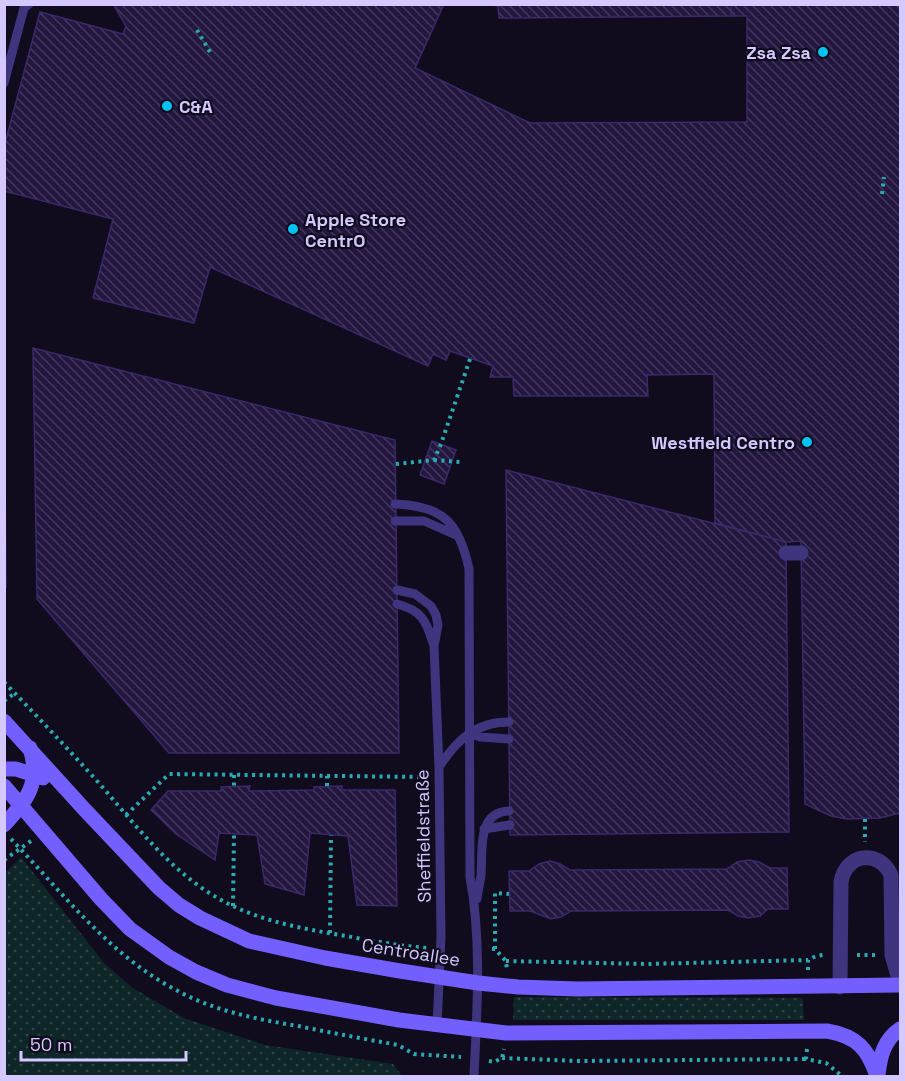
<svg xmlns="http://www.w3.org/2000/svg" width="905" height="1081" font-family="'Space Grotesk',sans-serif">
  <defs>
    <pattern id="grass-dots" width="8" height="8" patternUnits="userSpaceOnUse" patternTransform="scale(1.5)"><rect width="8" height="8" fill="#0e2627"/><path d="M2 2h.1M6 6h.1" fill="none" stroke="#304447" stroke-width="1.8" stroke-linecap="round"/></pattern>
    <pattern id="building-back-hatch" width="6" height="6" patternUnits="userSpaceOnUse" patternTransform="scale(1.5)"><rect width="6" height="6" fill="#23173f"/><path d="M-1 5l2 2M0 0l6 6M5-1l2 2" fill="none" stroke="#42375c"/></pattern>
  </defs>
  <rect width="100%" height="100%" fill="#100b1d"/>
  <path fill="url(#grass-dots)" d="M21 857 104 963 133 988 184 1018 265 1045 393 1064 402 1076H5V873Z
    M514 997 803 998 804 1020H513Z"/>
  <path fill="url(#building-back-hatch)" stroke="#3c286b" stroke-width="1.5" d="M113 4H444L415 68 530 123 747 122V16H731V4H900V813L880 818 847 819 831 816 805 804 801 541 786 542 715 523 714 374 647 375 648 396H514L513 377H490L493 366 450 351 446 360 433 354 428 366 210 267 194 323 93 298 113 219 4 191V147L40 12 123 34 126 26Z
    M487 4H731V16L499 18 498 6Z
    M33 348 395 440 399 753H169L37 599Z
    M432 441 456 450 444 484 420 475Z
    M506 470 786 542 789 832 510 835Z
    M5 473 6 587H4V473Z
    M250 786 249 791 314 790V787L342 786V790H395L397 906 357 905 348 836 310 833 304 895 265 884 257 835 219 833 215 860 176 834 151 810 168 791H221V787Z
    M749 860 759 862 770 868H787L788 909H768L760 916 748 918 738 916 728 910 571 911 561 917 551 919 530 911H510L509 871H529L539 864 550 861 560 864 570 870 727 869 737 862Z"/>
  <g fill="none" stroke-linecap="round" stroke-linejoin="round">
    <path stroke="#2aabb1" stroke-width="4" stroke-dasharray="3 4.5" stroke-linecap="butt" d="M197 30 210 52
      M882 194 884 177
      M434 460 460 462
      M396 464 434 460 441 444 470 359
      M4 682C36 715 67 748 98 782 133 822 166 866 211 894 252 920 299 928 346 936 373 941 400 946 427 948
      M4 701 15 693
      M234 775V787
      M327 786V776
      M126 815 169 774 424 777
      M865 819V842
      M11 839C62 892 109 955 176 990 214 1011 256 1019 298 1026 332 1033 365 1039 398 1045L414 1054 461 1057
      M4 860 31 841
      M233 906 234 833
      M330 933 331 835
      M492 949H495L506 961 507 970
      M495 949V893L509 894
      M857 955H877
      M506 961 647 964 808 960
      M808 970V960L816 956 823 955
      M807 1049 806 1059 826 1063 842 1076
      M502 1058 579 1061 806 1059
      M489 1061 494 1062 502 1058 504 1049"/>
    <path stroke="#3f357e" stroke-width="9" d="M4 83 24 8 29 4
      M395 504C443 506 459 522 469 569L470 877C482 942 477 1010 474 1076
      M395 521H424L458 536
      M397 590 415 594 431 606 436 615 438 625 434 646 439 767 441 937 437 1026
      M397 604C421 610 426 620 433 643
      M469 733 480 737 509 739
      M439 767C457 740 475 722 509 722
      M484 829 510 825
      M477 899C478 891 480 883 481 875 483 852 476 812 509 811"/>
    <path stroke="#3f357e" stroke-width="15" d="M786 553H801
      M840 987 841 882C846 853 879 849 891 875L892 955 900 983"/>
    <path stroke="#735fff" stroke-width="15" d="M4 721 85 810 159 888 179 905 200 918 249 941 325 958 400 971 478 983 518 987 577 989 900 985
      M4 769H16L43 778
      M4 786 101 899 130 929 169 957 196 972 227 985 276 998 399 1020 506 1033 827 1031C857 1036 868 1049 877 1076
      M4 825C27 800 41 783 30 748
      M878 1075C880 1056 884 1040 900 1029"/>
  </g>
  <g fill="#00c2f3" stroke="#100b1d" stroke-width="2">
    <circle cx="823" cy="52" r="6"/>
    <circle cx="167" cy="106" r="6"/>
    <circle cx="293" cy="229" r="6"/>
    <circle cx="807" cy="442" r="6"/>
  </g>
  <g text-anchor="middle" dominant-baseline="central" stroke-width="4.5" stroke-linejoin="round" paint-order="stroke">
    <g font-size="18" font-weight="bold" fill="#d4c8ff" stroke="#100b1d" text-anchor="end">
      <text x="811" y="52">Zsa Zsa</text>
      <text x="179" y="106" text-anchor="start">C&amp;A</text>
      <text x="305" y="219" text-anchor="start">Apple Store<tspan x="305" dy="21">CentrO</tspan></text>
      <text x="795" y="442">Westfield Centro</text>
    </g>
    <g font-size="18" fill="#d4c8ff" stroke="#100b1d">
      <text transform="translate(423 836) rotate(-91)">Sheffieldstraße</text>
      <text transform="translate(411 952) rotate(9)">Centroallee</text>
    </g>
  </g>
  <rect width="905" height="1081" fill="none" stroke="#d4c8ff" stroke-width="12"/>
  <path d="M21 1051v9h165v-9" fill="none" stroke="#d4c8ff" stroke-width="3"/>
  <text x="30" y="1051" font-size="18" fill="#d4c8ff" stroke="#100b1d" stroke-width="4.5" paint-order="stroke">50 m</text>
</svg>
